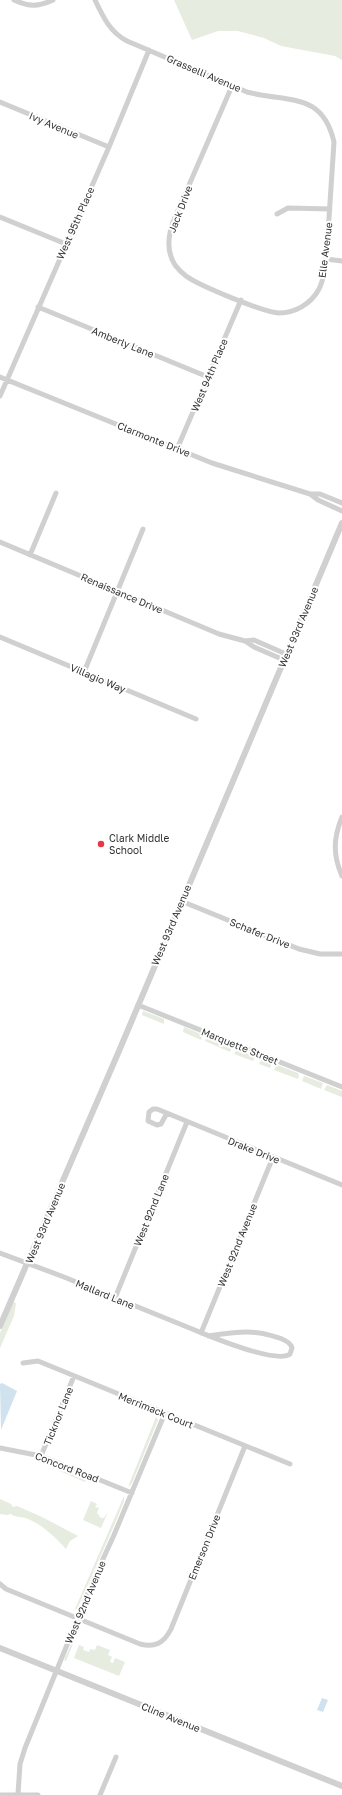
<svg xmlns="http://www.w3.org/2000/svg" width="342" height="1795" font-family="'Golos Text',sans-serif">
  <rect width="100%" height="100%" fill="#fff"/>
  <path fill="#e6ecdf" d="M174 0H342V60L335 56 281 46 264 38 238 31H218L192 40Z
    M143 1011 164 1019V1024L142 1015Z
    M184 1027 203 1035 201 1040 183 1032Z
    M207 1037 232 1047 230 1052 205 1041Z
    M237 1049 255 1056 253 1061 234 1054Z
    M262 1059 272 1063 270 1068 259 1064Z
    M277 1065 298 1073 299 1075 298 1079 274 1070Z
    M304 1076 323 1083 321 1089 302 1081Z
    M327 1085 342 1091V1097L324 1090Z
    M13 1302 16 1303 14 1316 0 1348V1333Z
    M156 1417 158 1420 132 1483 128 1487Z
    M61 1469 86 1479 85 1482 60 1471Z
    M124 1496V1501C110 1537 93 1572 77 1609H75Z
    M0 1499 11 1504 13 1507 17 1506 42 1517 78 1536 70 1541 66 1549C55 1537 44 1526 28 1519 23 1516 15 1518 11 1514L7 1515 0 1514Z
    M91 1501 97 1504 95 1507 99 1508 97 1513 101 1518H104L108 1512 101 1528 83 1520Z
    M79 1626 80 1627 66 1661 64 1660Z
    M79 1645 84 1647 83 1650 89 1652 90 1649 95 1650 97 1645 110 1650 108 1655 112 1657 110 1662 113 1663 115 1658 125 1662 119 1676 74 1658Z"/>
  <path fill="#cfe2ee" d="M2 1383 17 1391 1 1430 0 1384Z
    M322 1698 328 1700 323 1712 317 1710Z"/>
  <g fill="none" stroke-linecap="round" stroke-linejoin="round">
    <path stroke="#d0d0d0" stroke-width="5" d="M14 0C29 7 38 7 53 0
      M95 0C103 17 110 32 127 41L247 92C288 103 322 91 334 142 332 172 330 202 328 233 326 251 327 273 319 289 311 304 295 313 279 313 265 313 198 285 186 276 182 273 178 269 175 265 166 251 168 236 173 222L232 86
      M0 102 109 147
      M277 214 288 208 330 209
      M0 217 66 244
      M326 259 342 261
      M38 307 208 377
      M0 377 212 463 310 494H320L342 503
      M0 396 109 147 149 50
      M177 449 241 300
      M310 494 318 500 342 511
      M0 542 219 634 245 641 254 647 284 660
      M30 555 56 493
      M0 637 196 719
      M245 641 254 640 286 654
      M84 672 143 529
      M342 817C333 839 333 855 342 876
      M181 901 299 949 320 954H342
      M138 1005 342 1087
      M167 1113 161 1124 157 1125 148 1121 149 1112 153 1109H157L342 1185
      M0 1253 64 1277 202 1333C217 1339 277 1364 290 1354L292 1348C290 1337 257 1332 247 1332 234 1332 221 1334 208 1336
      M115 1298 187 1122
      M201 1333 273 1157
      M23 1363 38 1361 290 1464
      M0 1448 41 1456 132 1493
      M41 1456 74 1376
      M0 1584 6 1589 140 1644C155 1648 164 1643 171 1629L245 1446
      M18 1794 20 1764 25 1748 93 1581 114 1535 165 1413
      M0 1795H38
      M100 1795 116 1757"/>
    <path stroke="#d0d0d0" stroke-width="6" d="M0 1326 119 1051 342 523
      M0 1648 342 1786"/>
  </g>
  <circle fill="#e63946" stroke="#fff" stroke-width="1.5" cx="101" cy="844" r="4"/>
  <g text-anchor="middle" dominant-baseline="central" stroke-width="4" stroke-linejoin="round" paint-order="stroke">
    <g font-size="10" fill="#333" stroke="#fff">
      <text transform="translate(204 73) rotate(23)">Grasselli Avenue</text>
      <text transform="translate(54 125) rotate(23)">Ivy Avenue</text>
      <text transform="translate(180 209) rotate(-69)">Jack Drive</text>
      <text transform="translate(75 223) rotate(-66)">West 95th Place</text>
      <text transform="translate(325 250) rotate(-83)">Elle Avenue</text>
      <text transform="translate(123 342) rotate(22)">Amberly Lane</text>
      <text transform="translate(209 375) rotate(-67)">West 94th Place</text>
      <text transform="translate(154 439) rotate(22)">Clarmonte Drive</text>
      <text transform="translate(122 593) rotate(23)">Renaissance Drive</text>
      <text transform="translate(298 627) rotate(-67)">West 93rd Avenue</text>
      <text transform="translate(98 678) rotate(23)">Villagio Way</text>
      <text transform="translate(171 925) rotate(-67)">West 93rd Avenue</text>
      <text transform="translate(260 933) rotate(22)">Schafer Drive</text>
      <text transform="translate(240 1046) rotate(22)">Marquette Street</text>
      <text transform="translate(254 1150) rotate(22)">Drake Drive</text>
      <text transform="translate(151 1210) rotate(-68)">West 92nd Lane</text>
      <text transform="translate(45 1223) rotate(-67)">West 93rd Avenue</text>
      <text transform="translate(237 1245) rotate(-68)">West 92nd Avenue</text>
      <text transform="translate(105 1294) rotate(22)">Mallard Lane</text>
      <text transform="translate(156 1410) rotate(22)">Merrimack Court</text>
      <text transform="translate(58 1416) rotate(-68)">Ticknor Lane</text>
      <text transform="translate(67 1467) rotate(21)">Concord Road</text>
      <text transform="translate(204 1547) rotate(-68)">Emerson Drive</text>
      <text transform="translate(85 1602) rotate(-67)">West 92nd Avenue</text>
      <text transform="translate(171 1717) rotate(22)">Cline Avenue</text>
    </g>
    <g font-size="10" fill="#333" stroke="#fff" text-anchor="start">
      <text x="109" y="838">Clark Middle<tspan x="109" dy="12">School</tspan></text>
    </g>
  </g>
</svg>
